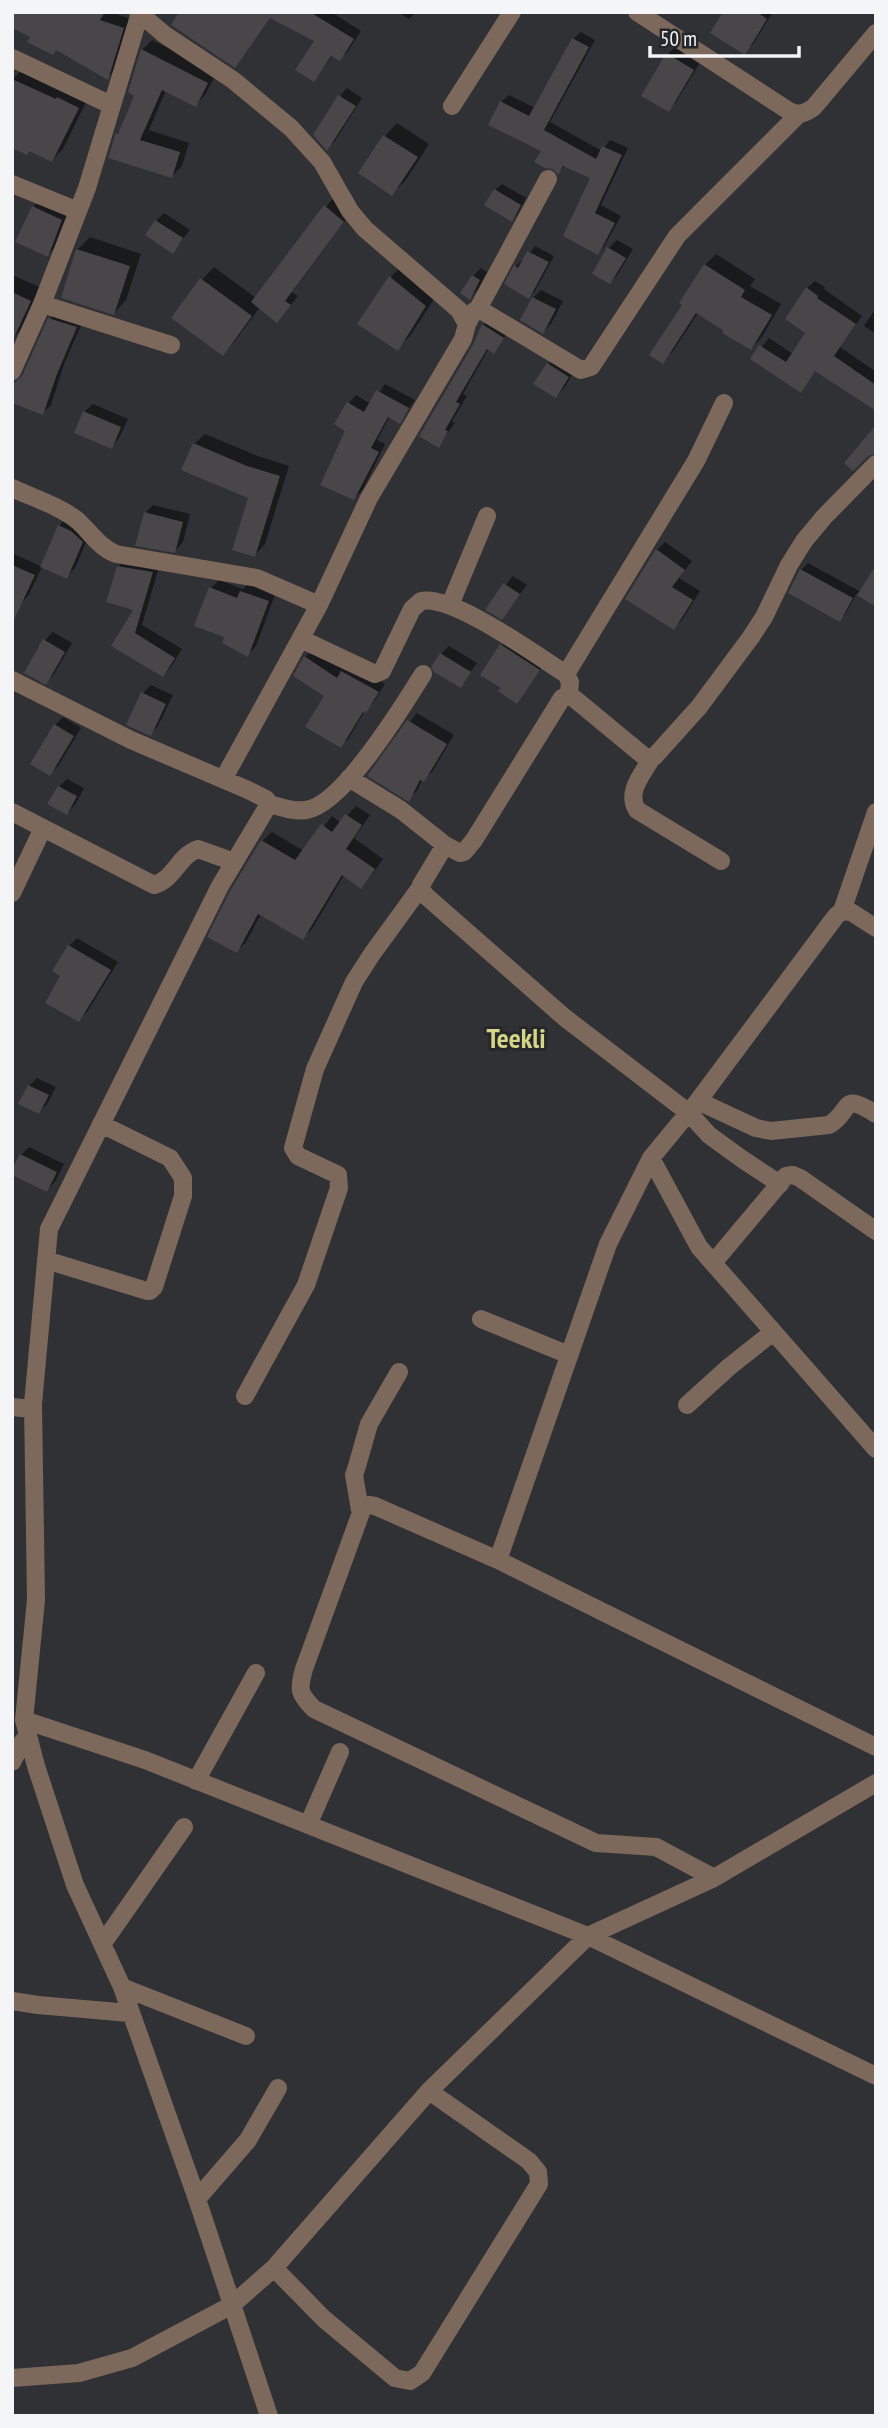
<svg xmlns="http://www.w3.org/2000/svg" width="888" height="2428" font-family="'PT Sans Narrow',sans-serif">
  <rect width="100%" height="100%" fill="#2f3135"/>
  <path fill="#0007" d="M12 12H110L131 19 116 69 107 78 32 36Z
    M181 12H331L361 31 348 51 340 59 333 55 314 80 316 41 271 17 235 65Z
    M398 12H416L409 19Z
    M725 12H773L753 44 744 52Z
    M581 32 595 40 550 122 602 151 610 140 628 148 601 205 621 216 605 245 598 253 592 177 566 165 558 172 543 150 501 102 509 95 535 108 573 39Z
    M152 40 217 73 205 95 196 105 166 90 149 130 189 143 182 166 172 176 117 134 122 129 137 95 142 50Z
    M676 46 701 61 676 102 668 110 667 55Z
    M24 68 89 96 63 149 52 160 12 80Z
    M347 88 362 98 335 141 327 148 339 97Z
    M397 123 429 144 405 181 392 193 361 173 385 136Z
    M502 184 526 198 518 213 512 220 495 190Z
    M333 198 351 213 292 292 298 296 285 312 260 307 235 341 223 354 202 280 214 267 256 298Z
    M41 199 69 212 56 247 47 255 33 207Z
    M164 213 190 230 173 251 156 221Z
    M90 237 141 254 126 300 114 313 77 250Z
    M617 240 633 249 618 274 610 282 594 273 609 248Z
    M535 246 554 256 535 291 529 297 507 283 516 266 522 260 524 262Z
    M716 254 755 279 750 286 781 304 762 337 751 348 698 313 673 351 663 361 684 304 705 265Z
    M403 264 438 293 410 336 398 348 360 324 391 277Z
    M481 268 487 272 478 289 470 297 473 276Z
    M12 275 42 288 25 325 13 338Z
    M815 281 825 287 824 289 862 316 840 347 876 372V409L816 370 800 390 753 358 769 338 793 354 808 332 807 288Z
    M541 290 563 301 551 324 543 332 533 298Z
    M876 308V334L864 326Z
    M58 311 84 319 64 364 51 405 43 413 25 374 50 319Z
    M491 317 511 329 494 351 489 348 463 394 467 396 452 421 455 423 438 445 474 346 483 325Z
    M556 356 576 369 564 388 556 396 548 364Z
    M385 384 415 400 399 422 390 416 377 440 385 444 362 491 354 498 347 430 336 424 349 403 356 395 371 404Z
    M93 404 128 419 119 438 111 447 84 412Z
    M205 434 258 456 289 466 265 544 255 555 250 497 194 444Z
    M153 505 190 514 183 542 175 551 145 513Z
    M67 517 90 533 75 568 67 576 59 526Z
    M665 542 692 561 679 578 700 591 682 620 674 628 657 550Z
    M12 553 42 567 28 596 20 604 12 601Z
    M126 558 160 564 142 625 182 649 171 667 163 675 113 646 136 609 118 567Z
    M808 563 861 592 876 605 857 593 846 613 839 620 801 570Z
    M513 576 527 585 502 617 487 609Z
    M219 580 243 589 249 583 276 592 256 646 248 654 226 636 211 588Z
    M53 632 72 643 54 674 46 682 45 640Z
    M509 638 546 662 517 701 503 687 501 646Z
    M449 646 477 663 460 686 441 654Z
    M313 649 345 670 351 664 385 684 373 703 364 712 349 738 341 746 326 695 305 657Z
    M151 685 173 695 158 726 150 734 143 693Z
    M417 713 454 735 432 772 423 779 417 791 408 799 369 775Z
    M63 717 81 728 58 766 50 774 55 725Z
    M67 779 84 788 75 805 67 813 59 787Z
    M356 806 370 815 354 838 383 859 370 877 360 886 344 875 312 929 303 938 261 914 246 942 237 951 262 841 272 832 304 851 332 816 341 823Z
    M77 938 118 962 87 1012 78 1020 62 976 69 946Z
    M37 1078 56 1087 47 1104 39 1112 29 1086Z
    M29 1147 64 1164 55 1182 47 1190 21 1155Z"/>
  <path fill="#494649" d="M12 12H105L100 20 124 28 108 80 56 50 53 55 27 42 30 37 12 28Z
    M179 12H310L354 39 340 61 331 56 314 82 295 70 314 41 270 18 235 68 171 25Z
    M723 12H757L767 19 745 55 710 33Z
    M572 38 589 47 544 130 596 159 602 146 622 155 595 213 615 223 598 255 563 236 590 178 563 166 558 175 553 169 545 168 534 162 541 151 488 125 500 101 529 116Z
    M141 49 208 83 196 107 162 90 140 140 180 152 172 178 108 158 116 133 118 134 134 96 128 92Z
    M666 53 694 70 669 112 641 96Z
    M12 79 56 99 57 97 79 108 52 162 29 151 27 155 12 148Z
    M338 95 356 106 327 151 313 135Z
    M383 135 418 157 392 196 358 173Z
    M494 189 521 205 512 222 484 205Z
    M324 205 344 222 285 301 291 305 277 323 251 302Z
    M32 206 62 220 48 257 15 242Z
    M155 220 183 238 173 254 145 235Z
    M607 247 626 258 610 284 592 274Z
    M76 249 130 266 114 315 61 298Z
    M527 251 549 262 529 299 504 284 514 265 518 268Z
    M704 264 745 290 741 297 772 315 751 350 722 333 724 331 696 313 663 364 649 355 682 305 679 303Z
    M472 275 480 280 470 300 460 293Z
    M389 276 426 306 398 351 357 324Z
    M200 278 252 316 223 356 171 318Z
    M806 287 818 296 817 298 856 324 834 356 876 385V411L815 371 801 393 750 359 759 345 786 362 805 333 785 319Z
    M12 292 31 301 13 340H12Z
    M532 297 556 309 543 334 520 320Z
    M48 318 77 327 57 374 43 415 12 403V389L15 382 22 376Z
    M482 324 504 338 494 354 487 349 456 402 460 404 445 430 448 431 439 448 419 436 473 345Z
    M547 363 569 377 556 398 533 384Z
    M376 390 409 408 400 424 388 417 371 448 379 452 354 500 320 485 345 431 334 424 347 402 364 412Z
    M83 411 121 427 112 449 74 433Z
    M876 425V453L868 456 853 471 844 463Z
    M193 443 247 466 280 476 255 557 232 550 248 498 181 470Z
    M144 512 183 522 175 553 135 546Z
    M58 525 71 531 83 542 67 579 40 567Z
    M656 549 685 570 672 587 693 600 674 630 625 599Z
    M12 565 35 575 12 624Z
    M876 565V607L857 595Z
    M117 566 153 572 135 633 175 658 163 677 111 646 133 610 106 602Z
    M800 569 853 598 840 622 788 593Z
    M503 583 520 594 502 620 485 610Z
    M209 587 237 598 240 591 269 601 248 657 222 643 224 637 194 626Z
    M43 639 65 652 46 685 24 673Z
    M500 644 540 670 517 704 498 691 501 688 480 675Z
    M440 653 471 672 461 688 434 672 431 667Z
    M304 656 337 678 341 671 379 692 366 713 363 712 341 748 305 727 324 696 293 676Z
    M141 692 166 704 151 736 126 725Z
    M407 720 447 744 424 782 420 780 409 802 367 776Z
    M54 724 74 736 50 776 30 764Z
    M58 786 77 796 67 815 47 804Z
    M345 814 362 825 346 849 375 869 361 889 342 875 303 940 258 914 237 953 207 937 230 891 261 840 295 860 321 824 332 832Z
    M68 945 111 970 79 1022 45 1003 60 976 52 971Z
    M28 1085 49 1095 39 1114 18 1104Z
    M20 1154 57 1172 47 1192 12 1175V1169Z"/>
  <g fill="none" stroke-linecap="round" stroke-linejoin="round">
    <path stroke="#7c695b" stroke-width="18" d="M138 12 165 35 233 80 291 128 322 162 350 211 365 229 459 310 467 324 463 339 369 498 319 605 224 778
      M637 12 789 111C799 116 806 113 814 107L876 33
      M12 58 111 105
      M452 106 512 12
      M12 184 78 211
      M42 304 171 345
      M478 309 548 179
      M467 324 474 311 479 309 581 370 591 367 677 236 799 114
      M12 371 42 304 87 188 139 16
      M12 488C33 498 60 506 78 521 91 533 99 547 116 554L257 578 319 605
      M450 605 487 516
      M301 639 375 674 382 671 412 609 421 601C453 594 537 656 566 674L570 682 569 694
      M566 674 696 461 724 403
      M12 680 131 740 248 790 266 799 269 804 220 886 49 1229 33 1404 36 1600 24 1720 36 1766 75 1885 122 1987 197 2199 269 2416
      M651 759C642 775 626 792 637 810L721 861
      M349 778 401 810 445 845 460 853 464 852 474 840 562 698 570 695 645 757H654L699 707 751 637 764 617 789 565 804 541 824 517 876 464
      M269 804C281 807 293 812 306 810 343 805 403 706 423 674
      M12 812 154 885C175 879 178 856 198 849L234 862
      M445 845 421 885 420 888 426 896 564 1017 689 1113 709 1135 742 1159 780 1184
      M12 893 43 828
      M842 911 851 912 876 928
      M698 1101 756 1128 771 1131 829 1125C853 1111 839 1091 876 1114
      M651 1158 699 1247 876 1449
      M46 1260 147 1291H150L154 1287 183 1196V1178L170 1158 101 1124
      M713 1263 786 1176 793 1175 800 1178 876 1231
      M481 1319 569 1355
      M245 1396 306 1285 339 1188 338 1175 298 1156 293 1148 315 1069 354 982 372 954 420 888
      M687 1405 729 1367 773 1332
      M12 1407 33 1409
      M360 1510 354 1475 357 1466 369 1424 399 1372
      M498 1560 608 1244 651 1158 698 1101 836 916 842 911 876 812
      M24 1720 145 1760 588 1936 876 2076
      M12 1762 23 1741
      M196 1781 256 1673
      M308 1825 340 1752
      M714 1878 656 1847 596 1843 314 1709C299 1694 298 1690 304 1669L363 1507 369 1505 375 1506 498 1560 876 1747
      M103 1943 184 1827
      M122 1987 246 2036
      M12 2001 38 2005 129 2013
      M197 2199 248 2140 278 2088
      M274 2268 324 2319 395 2378 410 2381 422 2373 539 2184 538 2172 529 2161 429 2091
      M12 2378 79 2373 132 2358 232 2305 274 2268 429 2091 588 1936 714 1878 876 1783"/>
  </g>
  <g text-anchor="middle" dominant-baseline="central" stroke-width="6" stroke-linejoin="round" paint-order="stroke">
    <g font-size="28" font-weight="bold" fill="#d5d587" stroke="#25272b">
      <text x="516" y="1037">Teekli</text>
    </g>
  </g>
  <rect width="888" height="2428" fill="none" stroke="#f4f5f7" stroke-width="28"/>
  <path d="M650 46v10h149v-10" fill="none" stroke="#f4f5f7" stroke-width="3.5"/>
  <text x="660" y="46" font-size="21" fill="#f4f5f7" stroke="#25272b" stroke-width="5" paint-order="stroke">50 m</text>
</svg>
